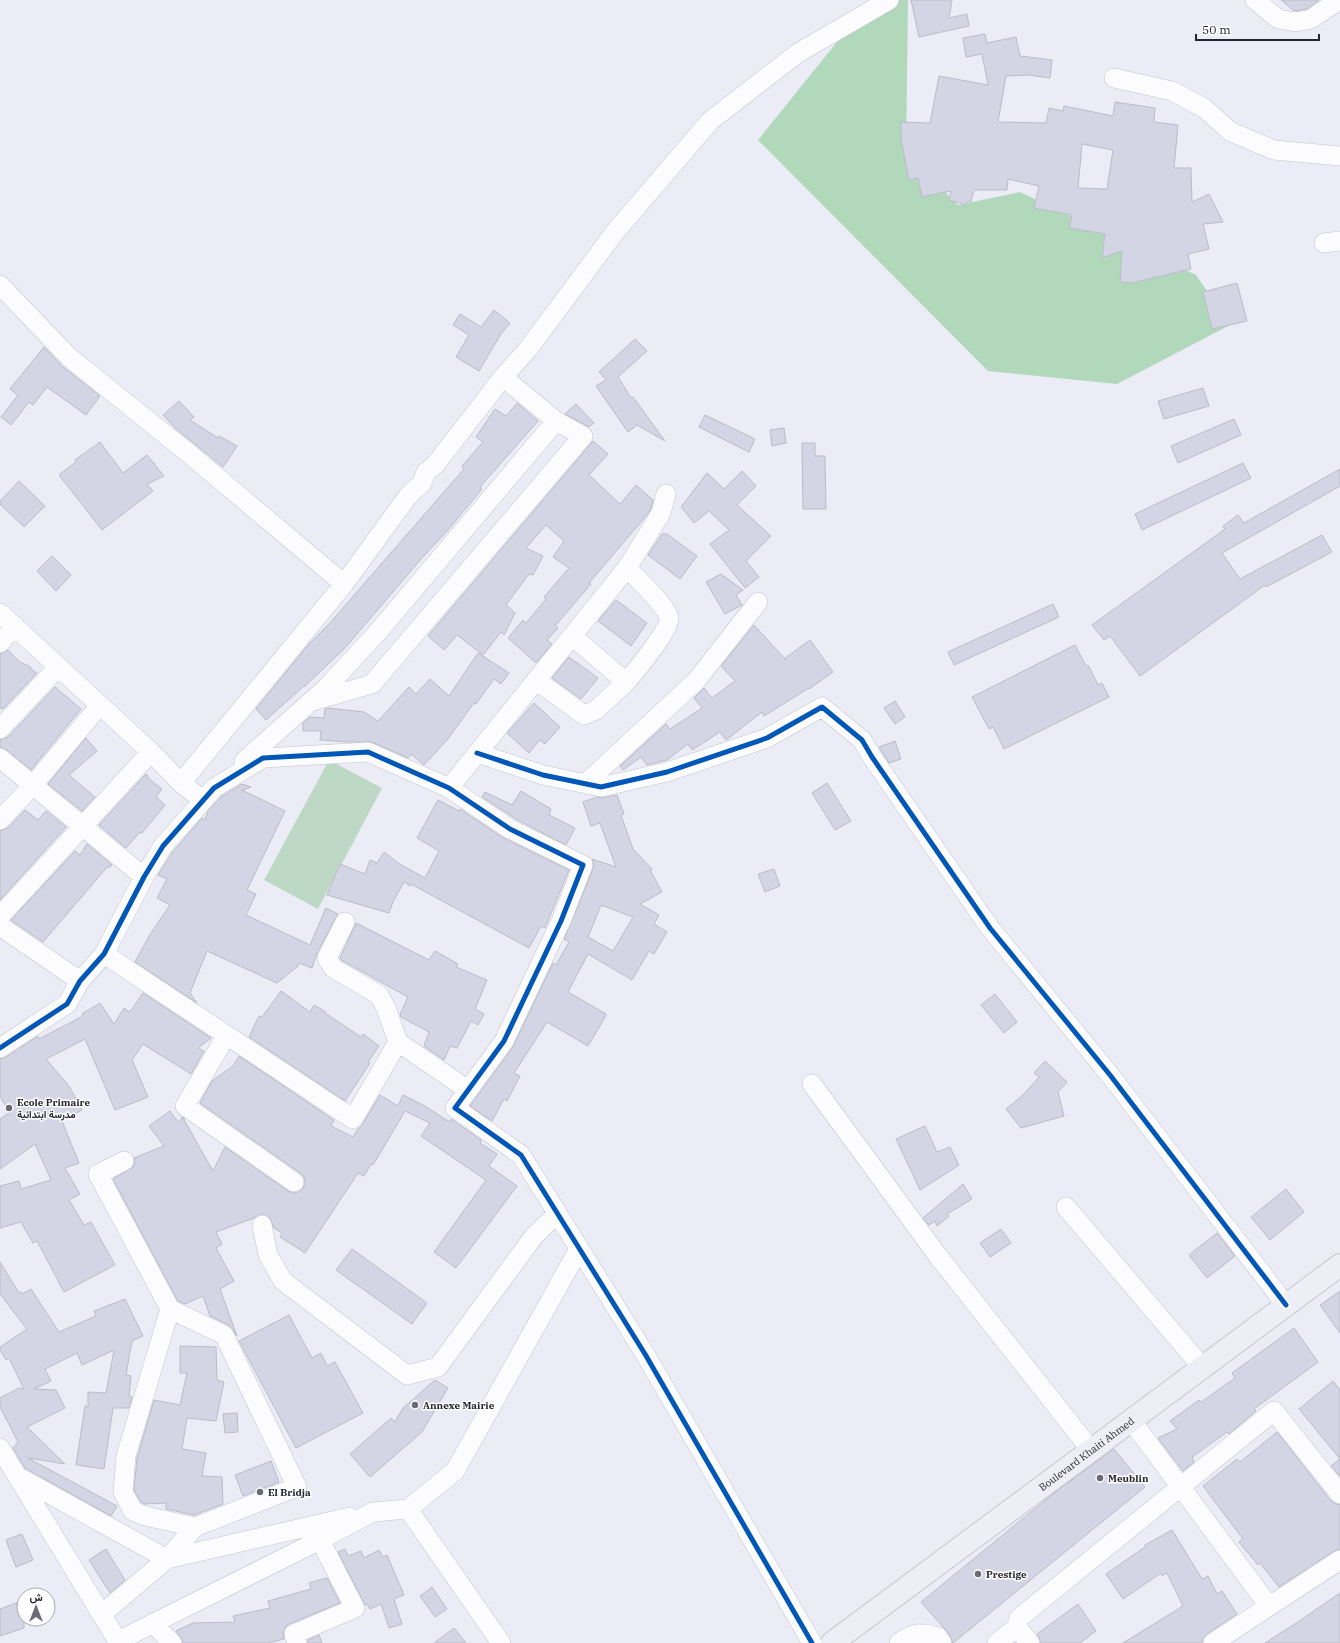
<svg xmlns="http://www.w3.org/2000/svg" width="1340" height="1643" font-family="'IBM Plex Serif',Vazirmatn,serif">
  <rect width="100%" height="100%" fill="#ebecf6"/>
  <path fill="#bdd9c5" d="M329 760 382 788 318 909 264 880Z"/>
  <path fill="#b2d8bb" d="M896 0H908L906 154 958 205 1020 192 1196 275 1230 325 1117 384 988 371 758 140 845 32Z"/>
  <path fill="#d3d5e5" stroke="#babbc5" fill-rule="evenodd" d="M911 0H952L949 18 967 14 969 26 919 37Z
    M1281 0H1319L1307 9 1296 11 1293 10Z
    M985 34 987 43 1016 37 1020 56 1052 60 1050 78 1028 75 1006 76 998 122 1046 123 1049 108 1063 111 1064 106 1113 116 1115 102 1155 108 1154 122 1178 125 1174 168H1191L1192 202 1209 194 1223 222 1203 224 1209 249 1188 254 1191 269 1132 283 1120 282 1122 251 1102 258 1105 234 1069 228 1072 215 1034 208 1039 186 1008 179 1007 190H974L971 202 967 201 966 205 949 200 951 191 922 197 918 178 909 180 901 140V122L930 123 939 76 988 85 982 54 966 57 963 38ZM1082 144 1113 150 1107 189 1078 188Z
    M1237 283 1247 321 1212 329 1203 292Z
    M494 310 510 323 501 334 479 371 456 357 469 335 453 325 460 314 481 327Z
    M635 339 647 351 618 377 631 398 633 397 665 441 637 425 628 432 596 386 606 380 599 372Z
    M44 347 62 366 100 396 86 415 47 387 33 405 29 402 11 425 1 417 18 395 10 389Z
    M1203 388 1209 406 1164 419 1158 401Z
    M179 401 194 417 190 420 218 438 219 436 237 446 223 467 175 428 163 415Z
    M517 403 538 421 480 487 482 489 448 530 421 559 345 648 304 687 305 685 266 720 256 709 309 644 329 624 464 469 462 466 483 442 476 437 495 409 506 416Z
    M576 404 594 423 589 427 565 414Z
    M705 415 755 439 749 452 699 427Z
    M1234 419 1241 435 1178 463 1171 446Z
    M784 428 786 443 772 446 770 430Z
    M593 441 608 454 589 475 620 504 636 485 653 500 651 509 647 515 589 583 591 584 555 626 558 628 547 640 552 644 536 663 508 638 523 620 526 623 546 599 544 597 569 568 553 557 564 541 546 525 526 548 543 556 533 575 529 574 506 605 515 613 504 635 501 632 483 655 457 635 444 650 428 636Z
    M100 442 123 473 147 455 164 476 147 484 153 491 102 530 59 475 76 462 75 460Z
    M802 443H815V456H825L826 509H803Z
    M1243 463 1251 478 1142 530 1135 514Z
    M1340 469V486L1222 553 1240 579 1322 535 1332 552 1266 587 1265 585 1140 676 1110 636 1104 640 1092 625 1225 529 1223 526 1238 515 1244 523Z
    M742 471 756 486 737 505 771 536 746 561 759 577 745 588 710 544 729 530 709 511 694 523 681 507 707 473 724 489Z
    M19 481 45 506 24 527 0 504V501Z
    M662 534H667L697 556 680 579 648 555Z
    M52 556 71 575 56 591 37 571Z
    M721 574 743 590 736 595 742 605 725 614 706 582Z
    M616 600 647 623 631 646 598 621Z
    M1053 604 1059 617 954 665 948 652Z
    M754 625 786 660 785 658 810 640 833 672 809 689V688L764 716 762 712 726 740 720 732 692 750 688 744 667 760 647 765 641 757 623 770 620 766 666 724 670 729 702 708 694 698 704 688 712 698 735 681 721 666Z
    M1075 645 1086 666 1088 665 1098 685 1102 683 1109 697 1004 749 993 727 989 729 972 697Z
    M8 650 20 662 31 667 30 668 37 673 3 709 0 708V654Z
    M478 653 509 673 501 684 494 679 476 704 474 703 447 740 424 765 411 754 408 758 372 742H349L320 740 321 731H303V723L310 717 324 718 325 709 328 708 364 712 378 721 409 687 416 694 430 679 449 696Z
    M569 657 598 678 581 699 552 678Z
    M55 687 81 709 31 770 7 750 0 747V740L8 737Z
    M895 701 905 717 895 724 884 708Z
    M534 703 560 727 545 744 540 740 529 753 507 733Z
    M86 738 97 751 69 775 95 797 82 811 48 784Z
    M895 741 901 759 889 763 879 747Z
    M146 774 148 776 147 777 162 789 156 797 165 805 142 833 140 832 126 848 99 825Z
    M827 783 851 821 835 830 812 793Z
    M242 784 251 787 242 790 285 811 247 890 256 894 246 915 310 945 326 908 338 914 317 953 312 968 299 963 298 966 277 983 207 951 190 993 197 1003 135 962 149 936 170 905 157 898 167 879 158 875 172 853 202 818 205 820 208 811 221 797Z
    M521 791 551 809 549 815 575 828 566 845 516 819 482 797 485 792 512 805Z
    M617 795 624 814 621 815 633 849 652 869 650 870 662 892 640 904 659 915 654 924 667 932 654 954 649 951 632 980 588 954 568 992 606 1014 604 1019 588 1046 547 1022 514 1073 520 1076 507 1101 504 1099 492 1121 470 1106 513 1047 553 963 556 965 569 942 564 939 593 869 594 863 592 859 616 867 600 823 591 826 583 802 597 797 603 798ZM601 905 633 917 613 951 588 937Z
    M438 800 459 811 460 809 505 839 569 870 545 928 541 926 529 948 411 884 410 886 404 882 393 902 389 913 327 895 340 864 365 874 370 860 377 863 384 852 398 863 425 878 439 851 417 838Z
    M25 810 38 820 46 811 66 827 0 900V831L8 828Z
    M87 844 112 865 109 868 108 866 43 942 11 920 75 851 80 855Z
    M774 869 780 886 765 892 758 874Z
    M356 923 429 960 435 951 458 964 456 967 487 980 475 1009 484 1014 478 1025 471 1021 457 1048 450 1046 444 1060 424 1046 429 1032 401 1017 400 1014 408 997 341 960 340 958Z
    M281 991 310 1012 314 1005 326 1012 325 1013 361 1037 363 1034 379 1046 368 1062 370 1063 345 1101 249 1037 259 1016 262 1017Z
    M143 993 211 1038 198 1048 204 1051 191 1074 143 1044 132 1060 148 1097 115 1110 85 1039 46 1059 69 1086 82 1110 62 1121 79 1163 65 1168 80 1194 69 1200 84 1225 91 1222 115 1265 64 1292 37 1241 33 1243 21 1222 0 1228V1186L19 1181 21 1189 51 1180 35 1144 0 1169V1119L9 1113 0 1096V1059L6 1057 38 1036 39 1039 83 1016 82 1014 100 1003 114 1024 124 1008 130 1012Z
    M995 994 1017 1022 1004 1033 981 1005Z
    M239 1056 334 1120 331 1126 353 1137 358 1129 362 1125 380 1095 398 1106 403 1095 423 1105 450 1122 451 1119 481 1140 480 1143 497 1154 489 1166 517 1186 456 1268 434 1252 486 1180 421 1136 430 1123 405 1111 373 1165 371 1164 364 1176 358 1173 305 1253 280 1237 282 1233 274 1228 270 1218 265 1214H259L254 1218 216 1232 222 1244 216 1248 234 1281 220 1289 237 1336 229 1325 210 1316 203 1296 185 1304 178 1301 113 1179 133 1167 135 1162 134 1158 164 1146 149 1126 170 1111 179 1123 182 1117 185 1119 183 1118 213 1171 225 1147 288 1191 293 1193 298 1192 303 1189 305 1183 304 1177 300 1173 200 1103 212 1081 233 1066Z
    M1045 1061 1067 1082 1058 1092 1064 1116 1021 1128 1006 1109 1023 1095 1039 1077 1034 1073Z
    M925 1126 937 1152 950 1147 959 1165 920 1190 896 1139Z
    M963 1184 972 1199 947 1214 949 1216 937 1226 935 1221 929 1225 923 1218Z
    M1286 1189 1304 1212 1270 1240 1251 1217Z
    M1001 1229 1011 1243 990 1257 980 1243Z
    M1217 1233 1235 1256 1207 1278 1189 1255Z
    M352 1249 427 1303 412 1324 336 1270Z
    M0 1262 19 1293 21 1292 22 1294 31 1289 59 1332 96 1316 94 1311 125 1299 143 1336 132 1341 126 1375 131 1376 129 1396 132 1397 129 1408H113L104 1469 76 1465 85 1406 88 1407V1392L106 1393 114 1350 82 1365 77 1353 45 1369 51 1381 34 1389 56 1390 65 1408 27 1427 65 1464 28 1458 117 1506 111 1516 25 1468 13 1448 18 1442 0 1407V1398L19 1388 24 1389 9 1358 6 1360 0 1350V1347L27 1329 0 1294Z
    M1340 1291V1333L1320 1305Z
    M289 1315 312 1358 321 1353 327 1366 335 1362 363 1413 296 1448 239 1341Z
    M1294 1328 1318 1362 1254 1409 1256 1411 1229 1434 1227 1432 1192 1457 1194 1462 1183 1471 1158 1438 1177 1429 1170 1421 1199 1400 1201 1402 1235 1378 1232 1373Z
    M180 1346 216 1347 217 1380 224 1382 216 1421 187 1418 182 1449 206 1453 202 1476 222 1477 223 1504 194 1515 166 1509V1503L144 1504 141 1502 134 1490 137 1458 154 1400 180 1405 187 1373H180Z
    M435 1380 448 1388 422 1432 370 1477 350 1454 391 1418 395 1422 403 1408Z
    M1333 1381 1340 1390V1476L1331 1466 1340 1459 1299 1409Z
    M237 1413 238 1432 225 1433 223 1414Z
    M1277 1432 1331 1501 1336 1504 1340 1505V1549L1334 1551 1279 1587 1260 1563 1258 1565 1239 1542 1243 1539 1203 1486 1237 1459 1240 1462Z
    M1114 1449 1145 1487 953 1643 947 1631 943 1627 921 1602 1054 1493Z
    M271 1461 279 1482 243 1496 235 1475Z
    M1172 1530 1202 1579 1208 1576 1217 1594 1222 1591 1237 1614 1207 1634 1203 1638 1202 1643H1123L1183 1606 1167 1573 1162 1576 1161 1573 1123 1599 1106 1574 1145 1547V1545Z
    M22 1534 33 1560 16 1567 6 1540Z
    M106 1549 125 1580 110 1593 89 1560Z
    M345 1549 348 1556 361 1551 364 1558 379 1550 383 1557 387 1555 404 1595 394 1599 402 1624 389 1628 381 1604 370 1609 367 1604 365 1605 338 1552Z
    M327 1578 340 1603 289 1624 285 1627 283 1632 284 1639 268 1643H183L180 1636 176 1631 193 1623 235 1622 233 1616 270 1608 268 1601 311 1589 309 1583Z
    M432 1587 447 1609 435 1617 420 1596Z
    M1340 1593V1643H1265L1298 1622Z
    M24 1600V1628L0 1636V1609Z
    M1078 1604 1096 1631 1080 1643H1041L1037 1634Z
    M454 1628 466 1643H434Z
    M319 1635 322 1643H308V1640Z"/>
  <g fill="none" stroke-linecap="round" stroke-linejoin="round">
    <defs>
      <path id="minor" d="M1255 0 1278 19 1296 22 1311 19 1339 0
        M1114 78 1172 91 1204 108 1231 132 1274 150 1340 156
        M1324 243 1340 241
        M0 285 69 357 187 452 344 584
        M503 377 556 421
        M0 613 151 752 181 783 203 800
        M572 636 626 682C635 672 672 627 669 617 664 603 638 580 627 568
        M0 643 15 626
        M536 680 584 715 596 710 626 682
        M0 729 58 667
        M477 753 543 775 601 787 667 772 767 738 822 707 862 740 872 757 990 928 1110 1075 1286 1305
        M0 758 144 877
        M244 761 326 688 377 633 556 421 583 436 372 684 310 702
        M181 783 344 584 408 496 422 483 426 472 435 465 503 377 528 349 615 232 710 121 798 53 889 0
        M585 784 696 681 758 602
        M449 788 627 568 661 513 666 494
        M0 820 33 785 100 705
        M0 916 151 752
        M345 922 327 958 333 968 379 995 386 1008 398 1042
        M0 926 80 981
        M104 954 353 1119 398 1042 468 1090
        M226 1036 185 1106 294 1182
        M0 1048 67 1004 80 981 104 954 144 877 163 846 214 788 263 758 368 752 449 788 510 829 583 865 561 921 504 1041 455 1108 521 1155 645 1354 812 1643
        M812 1084 938 1256 1091 1450
        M1066 1207 1202 1367
        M262 1225 268 1255 283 1281 407 1375 438 1367 534 1236 557 1214
        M170 1309 126 1456 123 1492 133 1511 145 1516 195 1527
        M1131 1420 1269 1606
        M0 1448 119 1643
        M17 1476 167 1559 195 1527 297 1487 224 1335 170 1309 98 1174 124 1161
        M408 1509 501 1643
        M102 1614 167 1559 350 1517
        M153 1623 172 1643
        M118 1641 320 1540 373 1512 408 1509 455 1471 579 1249
        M297 1643 294 1634 355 1608 320 1540
        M899 1643C914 1632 920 1632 938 1637L942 1643
        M997 1643 1017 1627
        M1030 1643C1024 1635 1014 1628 1019 1618L1274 1411 1340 1494
        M1213 1643 1340 1560"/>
      <g id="highway">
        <path id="s1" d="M832 1643 1340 1265"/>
      </g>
    </defs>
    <use href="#minor" stroke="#c3c4ce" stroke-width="20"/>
    <use href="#highway" stroke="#c8c8ce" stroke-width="24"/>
    <use href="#minor" stroke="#fcfcfe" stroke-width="19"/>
    <use href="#highway" stroke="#edeef6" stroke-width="22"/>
    <defs>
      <path id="cycleway" d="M477 753 543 775 601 787 667 772 767 738 822 707 862 740 872 757 990 928 1110 1075 1286 1305
        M0 1048 67 1004 80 981 104 954 144 877 163 846 214 788 263 758 368 752 449 788 510 829 583 865 561 921 504 1041 455 1108 521 1155 645 1354 812 1643"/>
    </defs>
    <use href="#cycleway" stroke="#fff" stroke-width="8"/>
    <use href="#cycleway" stroke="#0057b8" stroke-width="5"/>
  </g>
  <g fill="#6a6b75" stroke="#fff" stroke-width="1.5">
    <circle cx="9" cy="1108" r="4"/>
    <circle cx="415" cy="1405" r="4"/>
    <circle cx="1100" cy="1478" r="4"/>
    <circle cx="260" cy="1492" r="4"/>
    <circle cx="978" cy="1574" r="4"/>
  </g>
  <g text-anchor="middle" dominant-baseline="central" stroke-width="3" stroke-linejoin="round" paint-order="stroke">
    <g font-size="10" font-weight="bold" fill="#242530" stroke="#fff" text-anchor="start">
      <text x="17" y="1102">Ecole Primaire<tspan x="17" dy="12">مدرسة ابتدائية</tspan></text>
      <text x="423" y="1405">Annexe Mairie</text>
      <text x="1108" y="1478">Meublin</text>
      <text x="268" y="1492">El Bridja</text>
      <text x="986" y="1574">Prestige</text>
    </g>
    <g font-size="10" fill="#242530" stroke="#fff">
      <text stroke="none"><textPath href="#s1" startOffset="317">Boulevard Khaiti Ahmed</textPath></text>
    </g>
  </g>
  <g transform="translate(36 1607)"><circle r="19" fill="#ffffff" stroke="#a7a8ac"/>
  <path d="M0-3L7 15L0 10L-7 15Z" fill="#6a6b75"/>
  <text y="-6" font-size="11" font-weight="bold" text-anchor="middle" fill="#242530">ش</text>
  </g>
  <path d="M1196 34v6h123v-6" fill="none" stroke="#242530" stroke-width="2"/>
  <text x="1202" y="34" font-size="12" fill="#242530" stroke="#ffffff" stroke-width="3" paint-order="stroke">50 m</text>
</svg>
